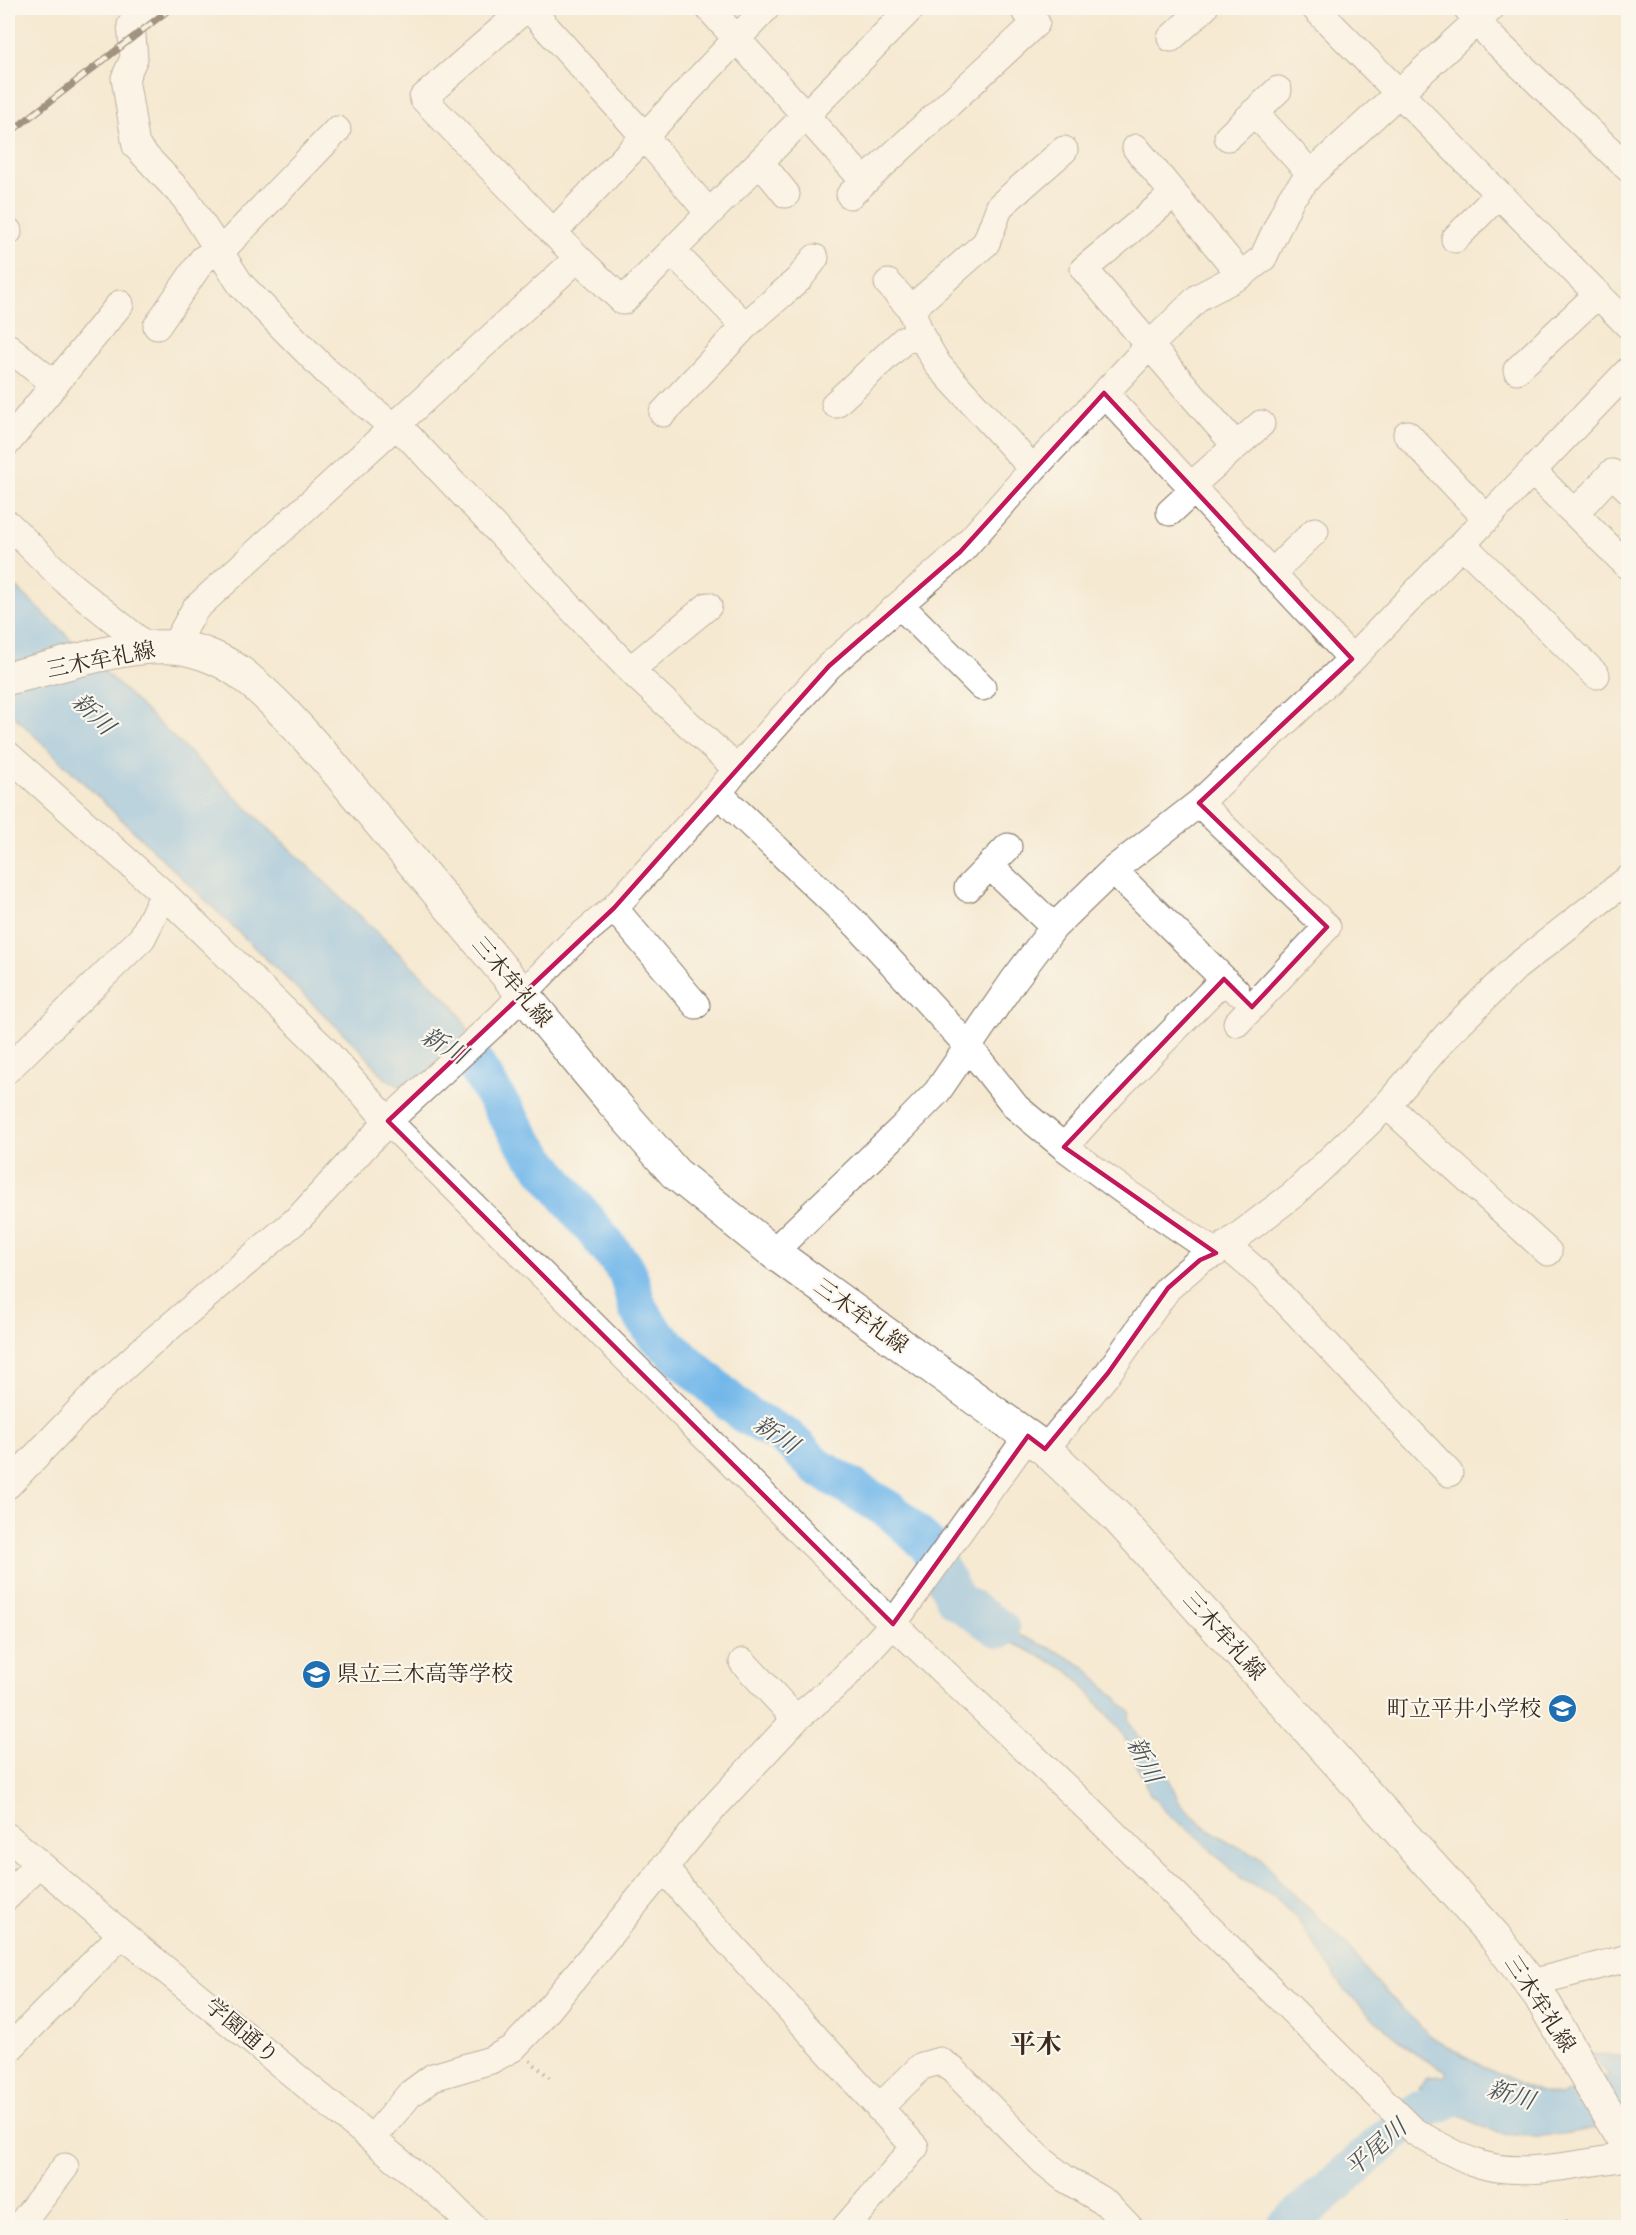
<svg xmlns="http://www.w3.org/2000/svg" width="1636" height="2235" font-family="'IM FELL Double Pica','Noto Serif JP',serif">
  <rect width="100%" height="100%" fill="#fbf7ec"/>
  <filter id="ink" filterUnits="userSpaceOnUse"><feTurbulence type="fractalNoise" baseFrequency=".0167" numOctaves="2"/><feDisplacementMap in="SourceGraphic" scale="12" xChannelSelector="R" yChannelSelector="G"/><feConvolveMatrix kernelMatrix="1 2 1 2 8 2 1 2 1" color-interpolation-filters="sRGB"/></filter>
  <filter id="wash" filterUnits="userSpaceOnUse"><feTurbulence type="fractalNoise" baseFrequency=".008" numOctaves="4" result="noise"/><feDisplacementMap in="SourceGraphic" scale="24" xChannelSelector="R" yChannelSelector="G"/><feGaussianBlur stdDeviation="1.35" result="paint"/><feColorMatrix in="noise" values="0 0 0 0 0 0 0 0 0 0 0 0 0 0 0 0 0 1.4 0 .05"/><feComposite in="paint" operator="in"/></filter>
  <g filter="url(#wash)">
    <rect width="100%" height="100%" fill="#f5e9d2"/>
    <path fill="#73b8ea" stroke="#577184" stroke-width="1.5" d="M8 579 455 1007 468 1030 421 1098 385 1078 363 1052 8 710Z
      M955 1598 1014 1633 1056 1651 1085 1667 1130 1712 1129 1720 1137 1736 1152 1745 1163 1764 1179 1802 1205 1827 1236 1846 1262 1857 1279 1881 1347 1944 1365 1969 1394 2001 1432 2037 1470 2060 1537 2091 1560 2096 1609 2076 1592 2054 1628 2057V2122C1585 2130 1535 2144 1491 2130 1465 2121 1442 2103 1419 2088L1427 2077 1446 2076 1447 2071 1422 2058 1371 2017 1342 1986 1299 1921 1276 1898 1241 1879 1193 1833 1170 1816 1150 1794 1123 1734 1082 1684 1066 1669 1013 1643 995 1631 959 1606Z"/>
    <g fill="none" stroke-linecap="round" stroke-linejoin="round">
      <path stroke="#73b8ea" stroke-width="39" d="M429 1036 469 1055 526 1145 627 1271 638 1309 655 1334 744 1414 789 1439 816 1466 892 1512 928 1545 956 1600 1000 1629
        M1285 2228 1417 2112 1479 2087"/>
    </g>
  </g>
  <g filter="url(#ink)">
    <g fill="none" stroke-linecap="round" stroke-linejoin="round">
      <defs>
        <path id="minor" d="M146 8 131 25 134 58 125 78 136 146 185 198 241 285 327 372 392 426 408 436 630 670 737 769
          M526 8 423 98 578 258 623 301 911 8
          M529 8 644 136 709 213
          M709 8 864 181
          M1315 8 1628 325
          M1467 8 1490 36 1628 168
          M1171 38 1204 8
          M1254 112 1311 174
          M1228 137 1278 90
          M1136 148 1241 275
          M760 162 786 194
          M1174 194 1084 269 1236 446
          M850 195 1036 23 1023 8
          M8 232V231
          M553 233 766 8
          M1455 239 1499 194
          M672 251 745 326
          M888 283 911 309
          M157 326 203 259 220 252 337 130
          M8 347 54 384
          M1517 370 1598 294
          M1104 393 1352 659
          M835 404 904 340 921 336
          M663 413 745 326 799 279 815 258
          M1407 434 1487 519
          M8 442 120 304
          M1033 469 938 365 921 336 911 309 986 243 1000 206 1064 150
          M1533 472 1628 566
          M1192 485 1261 424
          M1170 512 1195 489
          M1575 513 1612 473 1628 489
          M8 524 68 583 150 649
          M1463 545 1596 675
          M1271 574 1315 531
          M900 605 982 687
          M174 647 195 609 578 258
          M630 670 708 606
          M8 755 164 894 323 1048 388 1121 893 1624 1096 1816 1415 2132C1434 2143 1453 2154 1473 2162 1521 2180 1580 2162 1628 2157
          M718 793 858 926 968 1046 1016 1107 1064 1147 1124 1191 1216 1253
          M1199 803 1327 927 1237 1023
          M990 866 1054 927
          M1113 870 1236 991
          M968 888 1008 847
          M614 908 696 1005
          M8 1069 142 938 164 894
          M1387 1105 1548 1252
          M1064 1147 1122 1083 1224 979
          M1226 1245 1263 1277 1449 1473
          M773 1252 902 1128 937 1092 1014 980 1054 927 1113 870 1199 803 1352 659 1628 371
          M1045 1449 1108 1373 1168 1288 1200 1260 1216 1253 1294 1194 1387 1105 1448 1034 1516 967 1628 879
          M8 1485 102 1387 147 1346 300 1217 388 1121 500 1018 571 944 614 908 718 793 737 769 829 666 960 552 1033 469 1149 346 1199 297 1241 275 1263 258 1291 198 1311 174 1491 8
          M743 1662 796 1719
          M8 1837 122 1934 445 2199 474 2228
          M664 1867 685 1894 915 2147 845 2228
          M8 1896 38 1863
          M1531 1983 1628 1958
          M8 2050 122 1934
          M879 2108 922 2066 940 2061 953 2070 1043 2161 1064 2178 1106 2203 1130 2228
          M372 2139 410 2094 433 2077 491 2060 513 2048 537 2023 715 1806 796 1719 842 1680 893 1624 1028 1436
          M18 2228 65 2167"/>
        <path id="major" d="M8 678C61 667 118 644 173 647 199 649 229 662 248 679 279 704 304 735 331 764L611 1100 675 1173 773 1252 1045 1449 1118 1518 1495 1937 1540 1996 1603 2106 1628 2146"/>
      </defs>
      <use href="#minor" stroke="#7c6d5d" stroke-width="29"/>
      <use href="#major" stroke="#7c6d5d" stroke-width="35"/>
      <path stroke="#7c6d5d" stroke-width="4" stroke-dasharray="1.5 4.5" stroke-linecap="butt" d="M530 2061 553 2080
        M1557 2228 1565 2220 1573 2228"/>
      <use href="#minor" stroke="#fff" stroke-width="27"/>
      <use href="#major" stroke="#fff" stroke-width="33"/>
      <defs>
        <path id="rail" d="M8 134 171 8"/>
      </defs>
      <use href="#rail" stroke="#3b2a1e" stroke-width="7"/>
      <use href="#rail" stroke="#fbf7ec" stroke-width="4.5" stroke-dasharray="14" stroke-linecap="butt"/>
    </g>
  </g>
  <path d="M0 0H1636V2235H0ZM1104 393 1352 659 1199 803 1327 927 1252 1007 1224 979 1064 1147 1216 1253 1200 1260 1168 1288 1108 1373 1045 1449 1028 1436 893 1624 388 1121 614 908 829 666 960 552Z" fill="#f5e9d2" fill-opacity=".55" fill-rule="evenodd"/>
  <path fill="none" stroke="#c2185b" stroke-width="4.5" stroke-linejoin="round" d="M1104 393 1352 659 1199 803 1327 927 1252 1007 1224 979 1064 1147 1216 1253 1200 1260 1168 1288 1108 1373 1045 1449 1028 1436 893 1624 388 1121 614 908 829 666 960 552Z"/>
  <defs>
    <symbol id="school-disc" viewBox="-11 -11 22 22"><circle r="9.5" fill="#1f6fb2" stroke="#fbf7ec"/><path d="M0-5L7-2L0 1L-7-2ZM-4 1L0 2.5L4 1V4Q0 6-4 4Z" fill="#fff"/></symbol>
  </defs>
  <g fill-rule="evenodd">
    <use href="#school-disc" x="300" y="1658" width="33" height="33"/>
    <use href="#school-disc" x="1546" y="1692" width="33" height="33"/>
  </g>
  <g text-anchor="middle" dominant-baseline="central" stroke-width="4.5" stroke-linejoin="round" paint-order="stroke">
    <g font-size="22" fill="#3b2a1e" stroke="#fbf7ec">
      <text transform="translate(101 660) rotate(-11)">三木牟礼線</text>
      <text transform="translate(512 982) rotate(50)">三木牟礼線</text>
      <text transform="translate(861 1316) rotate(36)">三木牟礼線</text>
      <text transform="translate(1224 1636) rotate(48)">三木牟礼線</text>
      <text transform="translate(1540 2004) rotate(57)">三木牟礼線</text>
      <text transform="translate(242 2031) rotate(40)">学園通り</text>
    </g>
    <g font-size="22" fill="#3b2a1e" stroke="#fbf7ec" text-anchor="start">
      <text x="337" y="1674">県立三木高等学校</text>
      <text x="1541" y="1709" text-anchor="end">町立平井小学校</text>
    </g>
    <g font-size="24" font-style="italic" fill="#4c555b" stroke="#fbf7ec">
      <text transform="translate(93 714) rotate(44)">新川</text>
      <text transform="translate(444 1046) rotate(30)">新川</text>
      <text transform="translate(776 1435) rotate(34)">新川</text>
      <text transform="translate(1144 1760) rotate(63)">新川</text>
      <text transform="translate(1511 2095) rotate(17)">新川</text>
      <text transform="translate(1376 2148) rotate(-41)">平尾川</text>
    </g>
    <g font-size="26" font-weight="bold" fill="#3b2a1e" stroke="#fbf7ec">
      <text x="1036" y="2045">平木</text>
    </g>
  </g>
  <rect width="1636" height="2235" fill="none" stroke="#fbf7ec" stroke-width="30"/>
</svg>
